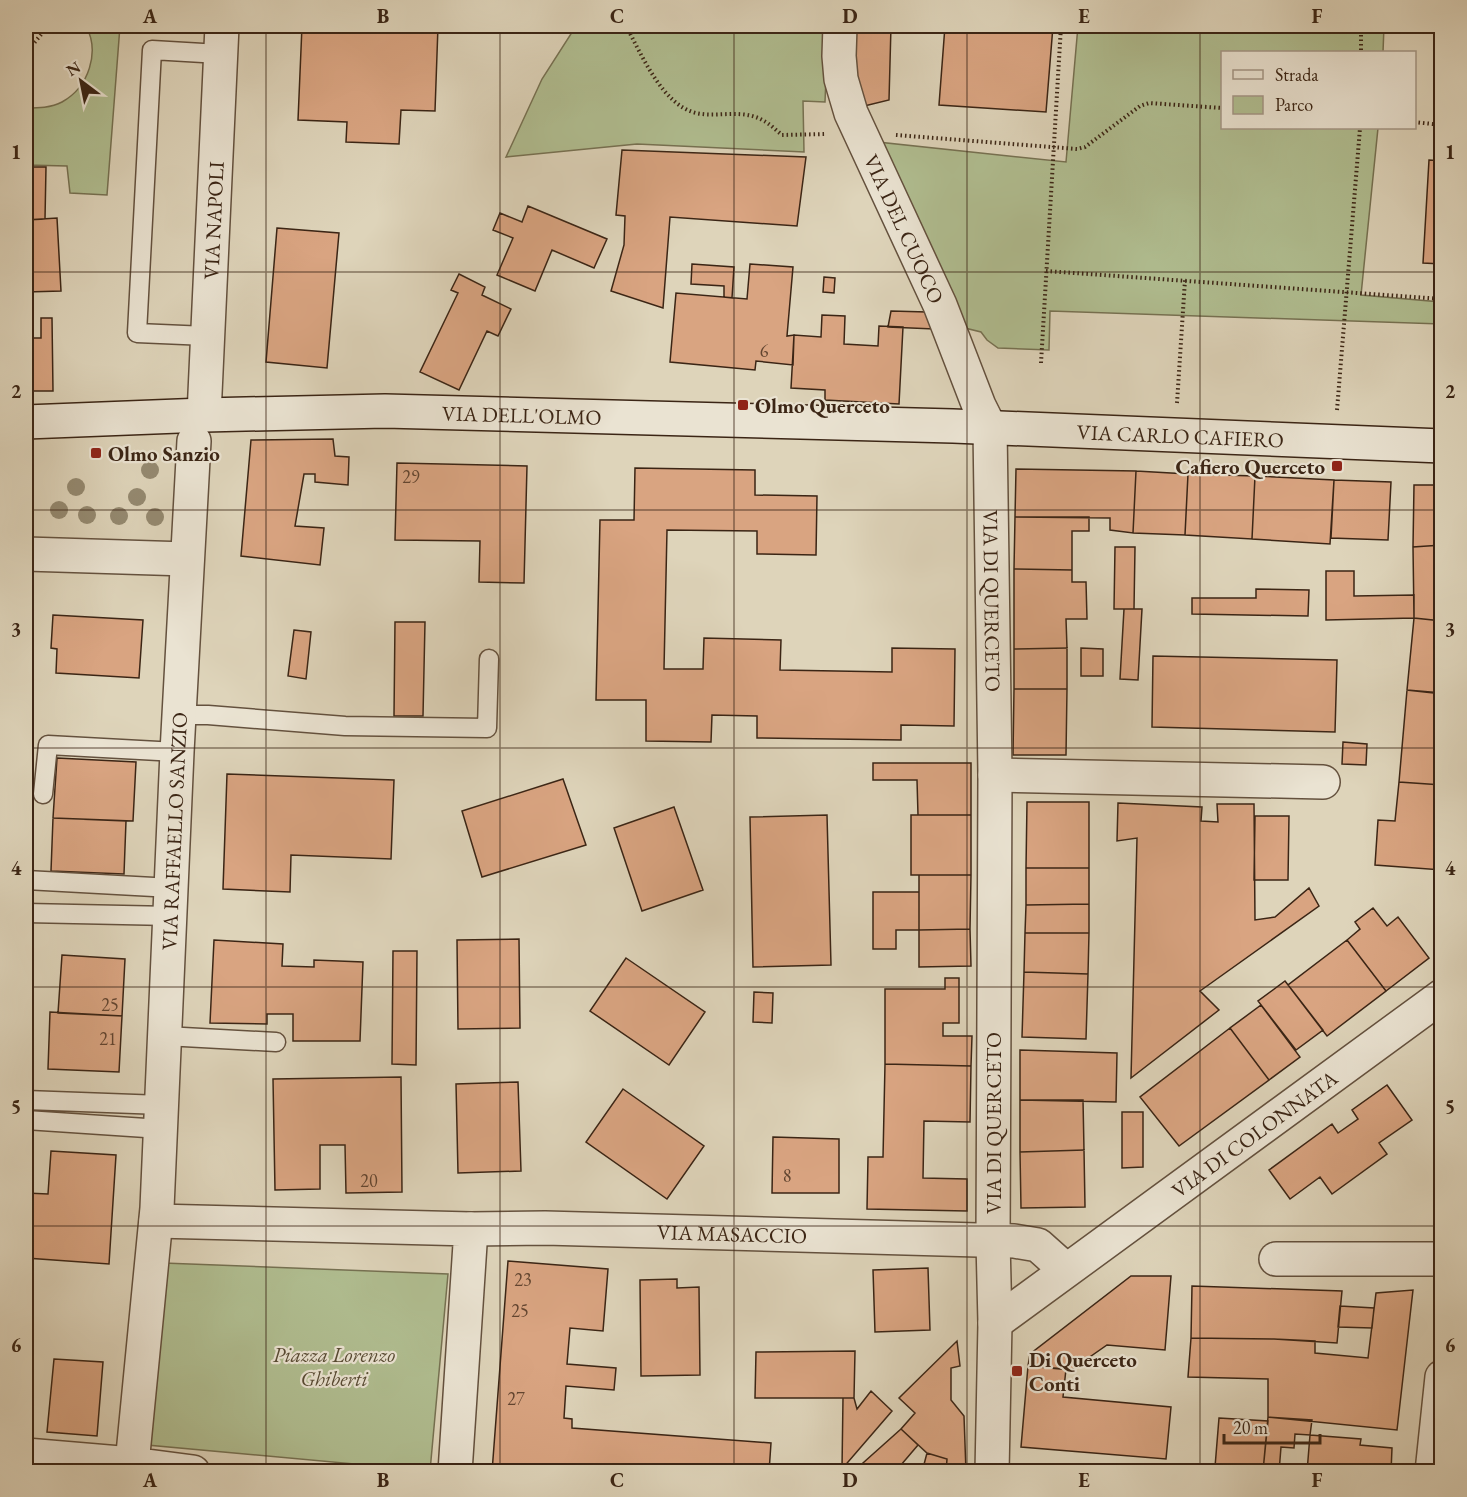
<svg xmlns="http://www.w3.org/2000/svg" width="1467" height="1497" font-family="'EB Garamond',serif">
  <rect width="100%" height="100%" fill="#ded4ba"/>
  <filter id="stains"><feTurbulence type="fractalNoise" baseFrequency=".00333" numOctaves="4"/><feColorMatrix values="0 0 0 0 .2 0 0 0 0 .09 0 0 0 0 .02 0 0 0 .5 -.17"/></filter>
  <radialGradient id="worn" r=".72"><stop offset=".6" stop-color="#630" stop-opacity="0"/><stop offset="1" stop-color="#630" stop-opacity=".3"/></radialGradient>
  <path fill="#b0bd90" stroke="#767152" stroke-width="1.5" d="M86 26H120L107 195 70 193 67 166 26 165V108C38 108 51 108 62 102 89 87 100 52 86 26Z
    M576 26H828L825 102 803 101 804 152 637 144 506 157 542 79Z
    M1078 26H1384L1383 52H1222V128H1378L1361 295 1441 302V324L1050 311 1049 350 998 348 987 340 981 332 965 328 877 142 1066 162Z
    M163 1263 448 1274 430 1471 147 1445Z"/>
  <path fill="#d9a481" stroke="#3b2515" stroke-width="1.5" d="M302 26H438L435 111 401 110 399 144 346 142 347 122 298 120Z
    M852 26H891L889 100 856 108Z
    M945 26H1053L1046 112 939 105Z
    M1442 26V73H1438Z
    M622 150 806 157 797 226 670 217 663 308 611 291 624 245 625 216 616 215Z
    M1429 160 1442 161V264L1423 263Z
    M26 167H46L45 219 26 220Z
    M528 206 607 239 594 268 552 250 535 291 497 275 513 238 493 230 500 213 522 222Z
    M57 218 61 291 26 292V220Z
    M277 228 339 233 327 368 266 362Z
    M692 264 734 267 732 298 724 297V286L691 284Z
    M750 264 793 267 787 336 794 335 793 365 756 361 755 370 670 362 676 293 747 299Z
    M459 274 485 287 482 295 511 309 498 336 487 331 459 390 420 372 458 293 451 290Z
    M824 277 835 278 834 293 823 292Z
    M891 311 927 312 934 329 888 327Z
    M822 315 845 316 844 344 878 346 879 326 903 327 899 404 825 400V390L791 388 794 335 821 337Z
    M41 318H52L53 391H26V338H41Z
    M333 439 335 456 349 457 348 485 315 482V474H304L295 526 324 528 320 565 241 556 251 440Z
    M397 463 527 466 524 583 479 582 480 541 395 540Z
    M635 468 755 470V495L817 496 816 555 757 554V531L667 530 664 669H703L704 638 781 640 780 670 892 672V648L955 649 954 726 901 725V740L757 738V716L712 715 711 742 646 741V700H596L600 520H634Z
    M1016 469 1136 471 1133 533 1110 530V518L1015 517Z
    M1136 471 1188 474 1185 535 1133 533Z
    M1188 474 1255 476 1252 539 1185 535Z
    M1255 476 1334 480 1330 544 1252 539Z
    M1334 480 1391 482 1388 540 1331 538Z
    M1414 485H1442V545L1413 547Z
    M1015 517H1089V531H1072V570L1014 569Z
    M1442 545V621L1414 618 1413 547Z
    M1115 547H1135L1134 609H1114Z
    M1014 569 1072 570V582H1086L1087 619H1066L1067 648 1014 649Z
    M1326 571H1354V596L1414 595V618L1326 620Z
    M1256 589 1309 590 1308 616 1192 614V598H1256Z
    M1124 609H1142L1138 680 1120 679Z
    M53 615 143 620 139 678 56 673 57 649 51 648Z
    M1414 618 1442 621V694L1407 690Z
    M395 622H425L423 716H394Z
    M294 630 311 632 306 679 288 676Z
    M1067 648V689H1014V649Z
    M1081 648 1103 649V676H1081Z
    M1153 656 1337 660 1335 732 1152 727Z
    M1014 689H1067L1066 755H1013Z
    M1407 690 1442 693V785L1399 782Z
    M1343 742 1367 744 1366 765 1342 764Z
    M57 758 136 762 133 821 53 818Z
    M873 763H971V815H918L917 780H873Z
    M227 774 394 780 391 859 291 855 290 892 223 889Z
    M563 779 586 845 482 877 462 811Z
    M1399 782 1442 785V870L1375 865 1378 820 1395 821Z
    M1027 802H1089V868H1026Z
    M1118 803 1202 807 1201 821 1218 822 1217 804H1254L1255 920 1275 917 1309 888 1319 906 1200 991 1219 1010 1131 1078 1137 838 1117 841Z
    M674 807 703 890 642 911 614 828Z
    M827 815 831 965 753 967 750 817Z
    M911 815H971V875H911Z
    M1255 816H1289L1288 880H1254Z
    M53 818 126 821 124 874 51 871Z
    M1026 868H1089V904L1026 905Z
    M919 875H971L970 929 919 930Z
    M873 892H919V930H896V949H873Z
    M1089 904V933H1025L1026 905Z
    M1373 908 1387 926 1398 917 1429 958 1386 991 1347 940 1360 929 1355 922Z
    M970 929 971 966 919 967V930Z
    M1025 933H1089L1088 974 1024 972Z
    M519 939 520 1028 458 1029 457 940Z
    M214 940 283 944 282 966 314 967V960L363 962 360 1041H293V1014H267V1024L210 1023Z
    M1347 940 1386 991 1327 1036 1288 985Z
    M393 951H417L416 1065 392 1064Z
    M62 955 125 959 122 1016 58 1013Z
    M626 958 705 1012 669 1065 590 1011Z
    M1024 972 1088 974 1086 1039 1022 1037Z
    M945 978H959V1023H943V1036H972L971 1066 885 1064V989H945Z
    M1285 981 1323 1030 1296 1050 1258 1001Z
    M754 992 773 993 772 1023 753 1022Z
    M1261 1005 1300 1057 1269 1080 1230 1028Z
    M50 1012 122 1016 119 1072 48 1069Z
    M1230 1028 1269 1080 1179 1146 1140 1097Z
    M1020 1050 1117 1053 1116 1102 1020 1100Z
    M885 1064 971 1066 970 1122 924 1121 923 1178 967 1179V1211L867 1209 868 1157H883Z
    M401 1077 402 1192 346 1193 345 1145H320V1189L275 1190 273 1079Z
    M518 1082 521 1171 458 1173 456 1084Z
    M1387 1085 1412 1120 1379 1143 1387 1154 1332 1194 1320 1177 1290 1199 1269 1170 1332 1124 1338 1133 1358 1119 1352 1110Z
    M623 1089 704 1146 667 1199 586 1142Z
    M1020 1100H1083L1084 1150 1020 1152Z
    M1122 1112H1143V1167L1122 1168Z
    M773 1137 839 1139V1193H772Z
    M1084 1150 1085 1207 1021 1208 1020 1152Z
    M51 1151 116 1155 109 1264 26 1258V1193L48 1194Z
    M508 1261 608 1269 603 1331 570 1328 567 1364 616 1368 614 1390 566 1386 564 1418 572 1419V1428L771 1443 769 1472H492Z
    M928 1268 930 1330 875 1332 873 1270Z
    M1131 1276H1171L1165 1350 1107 1345 1071 1370 1028 1366 1030 1354Z
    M677 1279V1288L699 1287 700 1375 641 1376 640 1280Z
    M1192 1286 1342 1291 1337 1343 1274 1339 1191 1338Z
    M1413 1290 1397 1430 1268 1417V1379L1188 1377 1191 1338 1274 1339 1315 1341V1353L1368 1358 1376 1293Z
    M1340 1306 1374 1308 1372 1328 1338 1327Z
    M26 1337 31 1338 28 1373H26Z
    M957 1341 960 1366 951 1368V1400L964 1416 966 1472H946L947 1459 927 1453 901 1429 915 1413 899 1398Z
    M855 1351 854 1398H755L756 1352Z
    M54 1359 103 1362 97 1436 47 1432Z
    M1028 1366 1066 1369 1063 1397 1171 1407 1166 1459 1021 1447Z
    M871 1391 892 1411 842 1469 843 1398H854L857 1409Z
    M1268 1417 1312 1420 1310 1435 1295 1434 1294 1448 1281 1447 1279 1472 1263 1471Z
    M1219 1418 1268 1421 1263 1471 1215 1467Z
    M901 1429 918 1445 895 1472 854 1471Z
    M1310 1435 1361 1439 1360 1445 1392 1448 1391 1472H1307Z
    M927 1453 947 1459 946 1472H922Z"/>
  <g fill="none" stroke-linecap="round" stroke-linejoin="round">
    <defs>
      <path id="lane" d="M207 336 137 333 152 50 220 54
        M180 715H208L345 726 487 728 489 659
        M43 794 48 745 177 752
        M26 880 172 888
        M26 913 171 916
        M165 1036 276 1042
        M26 1100 162 1105
        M26 1120 161 1129"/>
      <g id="street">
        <path id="s1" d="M840 26 839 56 841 79 851 113 940 305 979 406 990 428 995 775 993 1241 995 1323 992 1472"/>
        <path id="s2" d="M204 415 222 26"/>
        <path d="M26 554 187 559"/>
        <path d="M995 775 1323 782"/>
        <path d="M156 1221 471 1229 455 1472"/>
        <path id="s3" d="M471 1229 545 1228 1014 1241 1038 1245 1066 1270"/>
        <path d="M1276 1259H1442"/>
        <path id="s4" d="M995 1323 1442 996"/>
        <path d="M26 1455 132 1464"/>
        <path id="s5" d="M193 1472 132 1464 157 1208 177 752 194 441"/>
        <path d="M1432 1472 1442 1377"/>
      </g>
      <g id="secondary">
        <path id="s6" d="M26 422 204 415 385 411 953 426 1442 446"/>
      </g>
    </defs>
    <use href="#lane" stroke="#64513e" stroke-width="21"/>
    <use href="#street" stroke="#64513e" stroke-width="36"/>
    <use href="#secondary" stroke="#3b2515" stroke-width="36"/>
    <path stroke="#3b2515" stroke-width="4" stroke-dasharray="1.5 3" stroke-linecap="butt" d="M626 26C641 53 662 105 696 113 718 118 743 108 764 121 770 124 776 130 782 135L826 134
      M1361 26V52
      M26 53 48 26
      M1414 122 1442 125
      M896 135 1077 149 1085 147 1140 106 1149 103 1222 108
      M1046 271 1442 299
      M1041 363 1061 26
      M1177 403 1185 280
      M1337 410 1360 128"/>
    <use href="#lane" stroke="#eae3d2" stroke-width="18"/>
    <use href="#street" stroke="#eae3d2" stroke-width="33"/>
    <use href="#secondary" stroke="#eae3d2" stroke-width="33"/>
  </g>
  <g fill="#948970">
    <circle cx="150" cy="470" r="9"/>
    <circle cx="76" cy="487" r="9"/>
    <circle cx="137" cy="497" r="9"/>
    <circle cx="59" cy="510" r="9"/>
    <circle cx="87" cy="515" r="9"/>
    <circle cx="119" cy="516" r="9"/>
    <circle cx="155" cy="517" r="9"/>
  </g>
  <path fill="none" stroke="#3b2515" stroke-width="1.5" stroke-opacity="0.55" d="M266 26V1472M500 26V1472M734 26V1472M967 26V1472M1200 26V1472M26 272H1442M26 510H1442M26 748H1442M26 987H1442M26 1226H1442"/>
  <g fill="#8f2418" stroke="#eae3d2" stroke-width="2">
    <rect x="737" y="399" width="12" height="12" rx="3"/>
    <rect x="90" y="447" width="12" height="12" rx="3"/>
    <rect x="1331" y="460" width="12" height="12" rx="3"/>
    <rect x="1011" y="1365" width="12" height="12" rx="3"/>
  </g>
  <g text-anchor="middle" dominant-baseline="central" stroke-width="4.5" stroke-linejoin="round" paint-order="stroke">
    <g font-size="18" fill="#624530">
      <text x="764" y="350">6</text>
      <text x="411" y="476">29</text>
      <text x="110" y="1004">25</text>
      <text x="108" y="1038">21</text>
      <text x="787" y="1175">8</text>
      <text x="369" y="1180">20</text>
      <text x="523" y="1279">23</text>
      <text x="520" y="1310">25</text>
      <text x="516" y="1398">27</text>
    </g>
    <g font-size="21" fill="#3b2515" stroke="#eae3d2">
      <text stroke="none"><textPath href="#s2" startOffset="195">VIA NAPOLI</textPath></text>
      <text stroke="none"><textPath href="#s1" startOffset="216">VIA DEL CUOCO</textPath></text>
      <text stroke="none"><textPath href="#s6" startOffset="496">VIA DELL'OLMO</textPath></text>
      <text stroke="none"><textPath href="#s6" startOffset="1155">VIA CARLO CAFIERO</textPath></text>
      <text stroke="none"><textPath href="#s1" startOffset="606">VIA DI QUERCETO</textPath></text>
      <text stroke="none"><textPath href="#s5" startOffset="696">VIA RAFFAELLO SANZIO</textPath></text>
      <text transform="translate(993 1123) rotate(-90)">VIA DI QUERCETO</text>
      <text stroke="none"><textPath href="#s4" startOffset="321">VIA DI COLONNATA</textPath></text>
      <text stroke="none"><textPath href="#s3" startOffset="261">VIA MASACCIO</textPath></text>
    </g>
    <g font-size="21" font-weight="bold" fill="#3b2515" stroke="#eae3d2" text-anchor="start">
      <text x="755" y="405">Olmo Querceto</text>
      <text x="108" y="453">Olmo Sanzio</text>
      <text x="1325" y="466" text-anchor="end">Cafiero Querceto</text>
      <text x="1029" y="1359">Di Querceto<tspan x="1029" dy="24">Conti</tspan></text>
    </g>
    <g font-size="21" font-style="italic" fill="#584b34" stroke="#eae3d2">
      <text x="334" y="1354">Piazza Lorenzo<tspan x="334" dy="24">Ghiberti</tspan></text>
    </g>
  </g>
  <rect width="1467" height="1497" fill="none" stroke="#ded4ba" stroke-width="66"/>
  <rect x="1221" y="51" width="195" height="78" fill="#eae3d2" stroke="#a49786" stroke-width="1.5"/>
  <rect x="1233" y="70" width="30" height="9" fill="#eae3d2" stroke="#a49786" stroke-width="1.5"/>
  <text x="1275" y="81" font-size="18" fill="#3b2515">Strada</text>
  <rect x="1233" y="96" width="30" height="18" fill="#b0bd90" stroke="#a49786" stroke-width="1.5"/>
  <text x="1275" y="111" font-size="18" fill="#3b2515">Parco</text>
  <g transform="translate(81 81) rotate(328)" stroke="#eae3d2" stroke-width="4.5" paint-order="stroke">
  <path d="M0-4.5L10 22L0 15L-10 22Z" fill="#3b2515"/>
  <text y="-9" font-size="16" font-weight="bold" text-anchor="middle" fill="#3b2515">N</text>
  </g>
  <path d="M1224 1434v9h96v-9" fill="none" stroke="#3b2515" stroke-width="3"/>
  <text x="1233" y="1434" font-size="18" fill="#3b2515" stroke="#eae3d2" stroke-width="4.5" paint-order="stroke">20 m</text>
  <rect x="33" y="33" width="1401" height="1431" fill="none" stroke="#3b2515" stroke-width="2"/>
  <g font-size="20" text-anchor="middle" font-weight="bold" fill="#3b2515">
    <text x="150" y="23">A</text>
    <text x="383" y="23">B</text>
    <text x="617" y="23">C</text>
    <text x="850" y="23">D</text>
    <text x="1084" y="23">E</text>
    <text x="1317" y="23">F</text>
    <text x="16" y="159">1</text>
    <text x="1450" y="159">1</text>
    <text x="16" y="398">2</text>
    <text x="1450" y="398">2</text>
    <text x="16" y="636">3</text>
    <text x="1450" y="636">3</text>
    <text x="16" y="875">4</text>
    <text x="1450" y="875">4</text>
    <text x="16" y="1113">5</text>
    <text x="1450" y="1113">5</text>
    <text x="16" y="1352">6</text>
    <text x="1450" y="1352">6</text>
    <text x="150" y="1487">A</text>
    <text x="383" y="1487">B</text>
    <text x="617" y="1487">C</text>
    <text x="850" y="1487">D</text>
    <text x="1084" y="1487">E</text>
    <text x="1317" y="1487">F</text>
  </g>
  <rect width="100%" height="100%" filter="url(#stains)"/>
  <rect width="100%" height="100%" fill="url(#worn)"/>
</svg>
